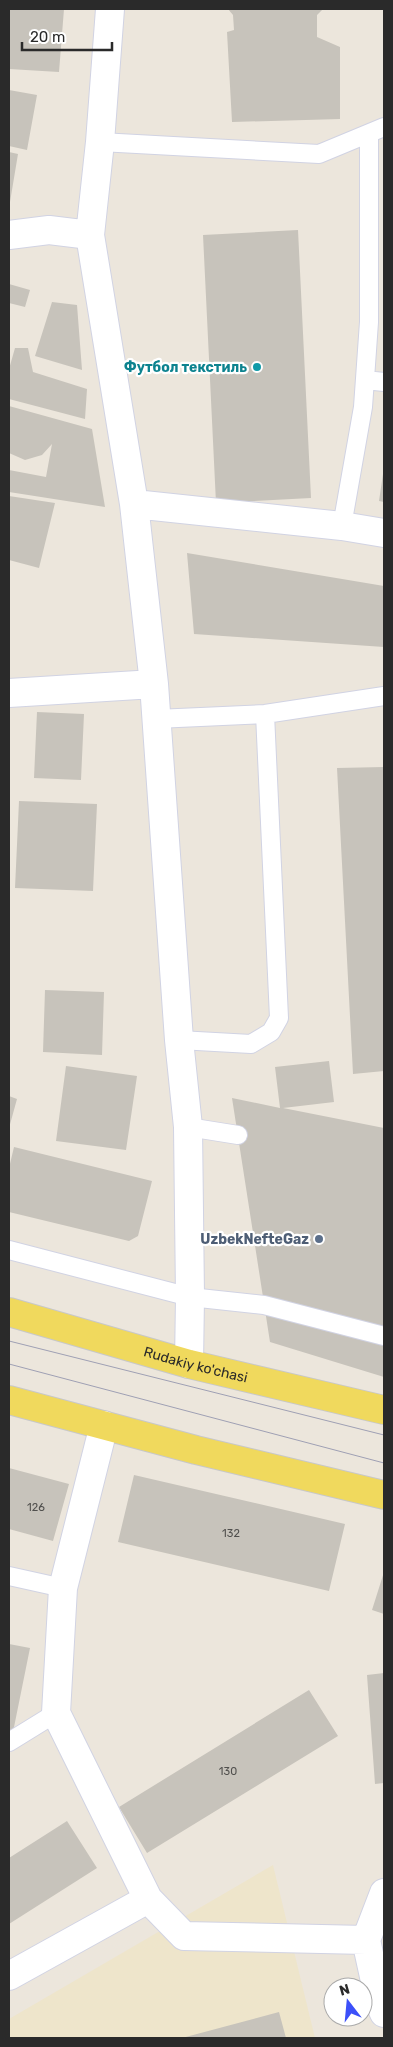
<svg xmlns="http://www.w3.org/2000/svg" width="393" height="2047" font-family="Rubik,sans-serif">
  <rect width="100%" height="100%" fill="#ece6dc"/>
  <path fill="#eee5cb" d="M273 1865 315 2038H9V2019Z"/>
  <path fill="#c7c3bb" d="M9 9H64L59 72 9 69Z
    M228 9H323L317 15V37L340 47V119L232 122 227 32 234 30 233 15Z
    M9 90 37 95 27 150 9 146Z
    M9 152 18 154 10 202H9Z
    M298 230 311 498 216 503 203 235Z
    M9 284 30 290 25 307 9 303Z
    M52 302 77 305 82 370 35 356Z
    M15 348H28L33 372 87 389 85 419 9 399V369Z
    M9 406 92 429 105 507 9 492V470L46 477 52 444 42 455 25 460 9 453Z
    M383 474H384V502L379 501Z
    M9 496 55 503 39 568 9 560Z
    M187 553 384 586V647L194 634Z
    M37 712 84 714 81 780 34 778Z
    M384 767V1071L353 1074 337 768Z
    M19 801 97 804 93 891 15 888Z
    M45 990 104 992 102 1055 43 1052Z
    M329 1061 334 1102 283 1108 384 1128V1377L270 1342 232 1098 280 1108 275 1067Z
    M66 1066 137 1076 126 1150 56 1141Z
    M9 1096 17 1099 9 1128Z
    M14 1147 152 1181 138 1236 129 1241 9 1212V1168Z
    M9 1468 69 1484 53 1541 9 1529Z
    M134 1475 345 1524 329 1591 118 1542Z
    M384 1572V1614L372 1610Z
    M9 1644 30 1648 12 1737 9 1736Z
    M384 1673V1783L375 1784 367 1675Z
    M309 1690 338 1736 147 1853 119 1807Z
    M67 1821 97 1868 9 1924V1858Z
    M279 2012 286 2038H182Z"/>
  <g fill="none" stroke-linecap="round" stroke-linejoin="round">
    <defs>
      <path id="lane" d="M100 142 319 154 384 127
        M365 380 384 382
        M342 526 363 407 369 322V134
        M156 719 265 714 384 696
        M179 1040 251 1044 271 1032 279 1018 265 714
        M188 1127 238 1135
        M9 1250 190 1297 264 1305 384 1336
        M9 1576 63 1588
        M9 1742 56 1713"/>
      <path id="street" d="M110 9 100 142 90 235 134 504 154 684 179 1040 188 1127 190 1297 189 1364
        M9 235 49 230 90 235
        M134 504 342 526 384 533
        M9 693 154 684
        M148 1899 184 1936 366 1940 384 1893
        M366 1940 380 2004 384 2013
        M9 1976 148 1899 56 1713 63 1588 104 1425"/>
      <g id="primary">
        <path id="s1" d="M9 1312 189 1364 384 1410"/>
        <path d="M9 1400 196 1450 384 1495"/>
      </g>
    </defs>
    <use href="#lane" stroke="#d1d3e3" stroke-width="20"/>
    <use href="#street" stroke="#d1d3e3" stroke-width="30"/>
    <use href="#primary" stroke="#c8c8c8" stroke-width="30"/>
    <use href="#lane" stroke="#fff" stroke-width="18"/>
    <use href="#street" stroke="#fff" stroke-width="28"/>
    <use href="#primary" stroke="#f0d95d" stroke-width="28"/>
    <path stroke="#9fa0b4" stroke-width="1" d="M9 1341 384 1435
      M9 1364 384 1463"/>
  </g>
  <circle fill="#0f9aa8" stroke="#fff" stroke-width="2" cx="257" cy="367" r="5"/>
  <circle fill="#5c6f8a" stroke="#fff" stroke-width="2" cx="319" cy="1239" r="5"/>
  <g text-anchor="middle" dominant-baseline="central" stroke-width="4.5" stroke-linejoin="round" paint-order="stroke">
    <g font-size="11" fill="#51504e">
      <text x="36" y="1507">126</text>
      <text x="231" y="1533">132</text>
      <text x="228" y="1771">130</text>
    </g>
    <g font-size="14" font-weight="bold" fill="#0d838f" stroke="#fff" text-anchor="end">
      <text x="247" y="367">Футбол текстиль</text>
    </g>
    <g font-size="14" font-weight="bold" fill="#4e5e75" stroke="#fff" text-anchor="end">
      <text x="309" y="1239">UzbekNefteGaz</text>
    </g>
    <g font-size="14" fill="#2a2a2a" stroke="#fff">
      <text stroke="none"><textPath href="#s1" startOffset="194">Rudakiy ko'chasi</textPath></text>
    </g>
  </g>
  <rect width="393" height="2047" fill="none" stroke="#2a2a2a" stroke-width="20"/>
  <g transform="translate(348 2002) rotate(344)"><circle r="24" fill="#ffffff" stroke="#aaaaaa"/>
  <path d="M0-4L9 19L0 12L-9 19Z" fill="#3c50f9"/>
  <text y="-8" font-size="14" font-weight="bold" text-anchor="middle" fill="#2a2a2a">N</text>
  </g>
  <path d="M22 42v8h90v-8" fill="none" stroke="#2a2a2a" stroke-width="2.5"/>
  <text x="30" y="42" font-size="15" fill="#2a2a2a" stroke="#ffffff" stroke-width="4" paint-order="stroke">20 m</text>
</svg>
